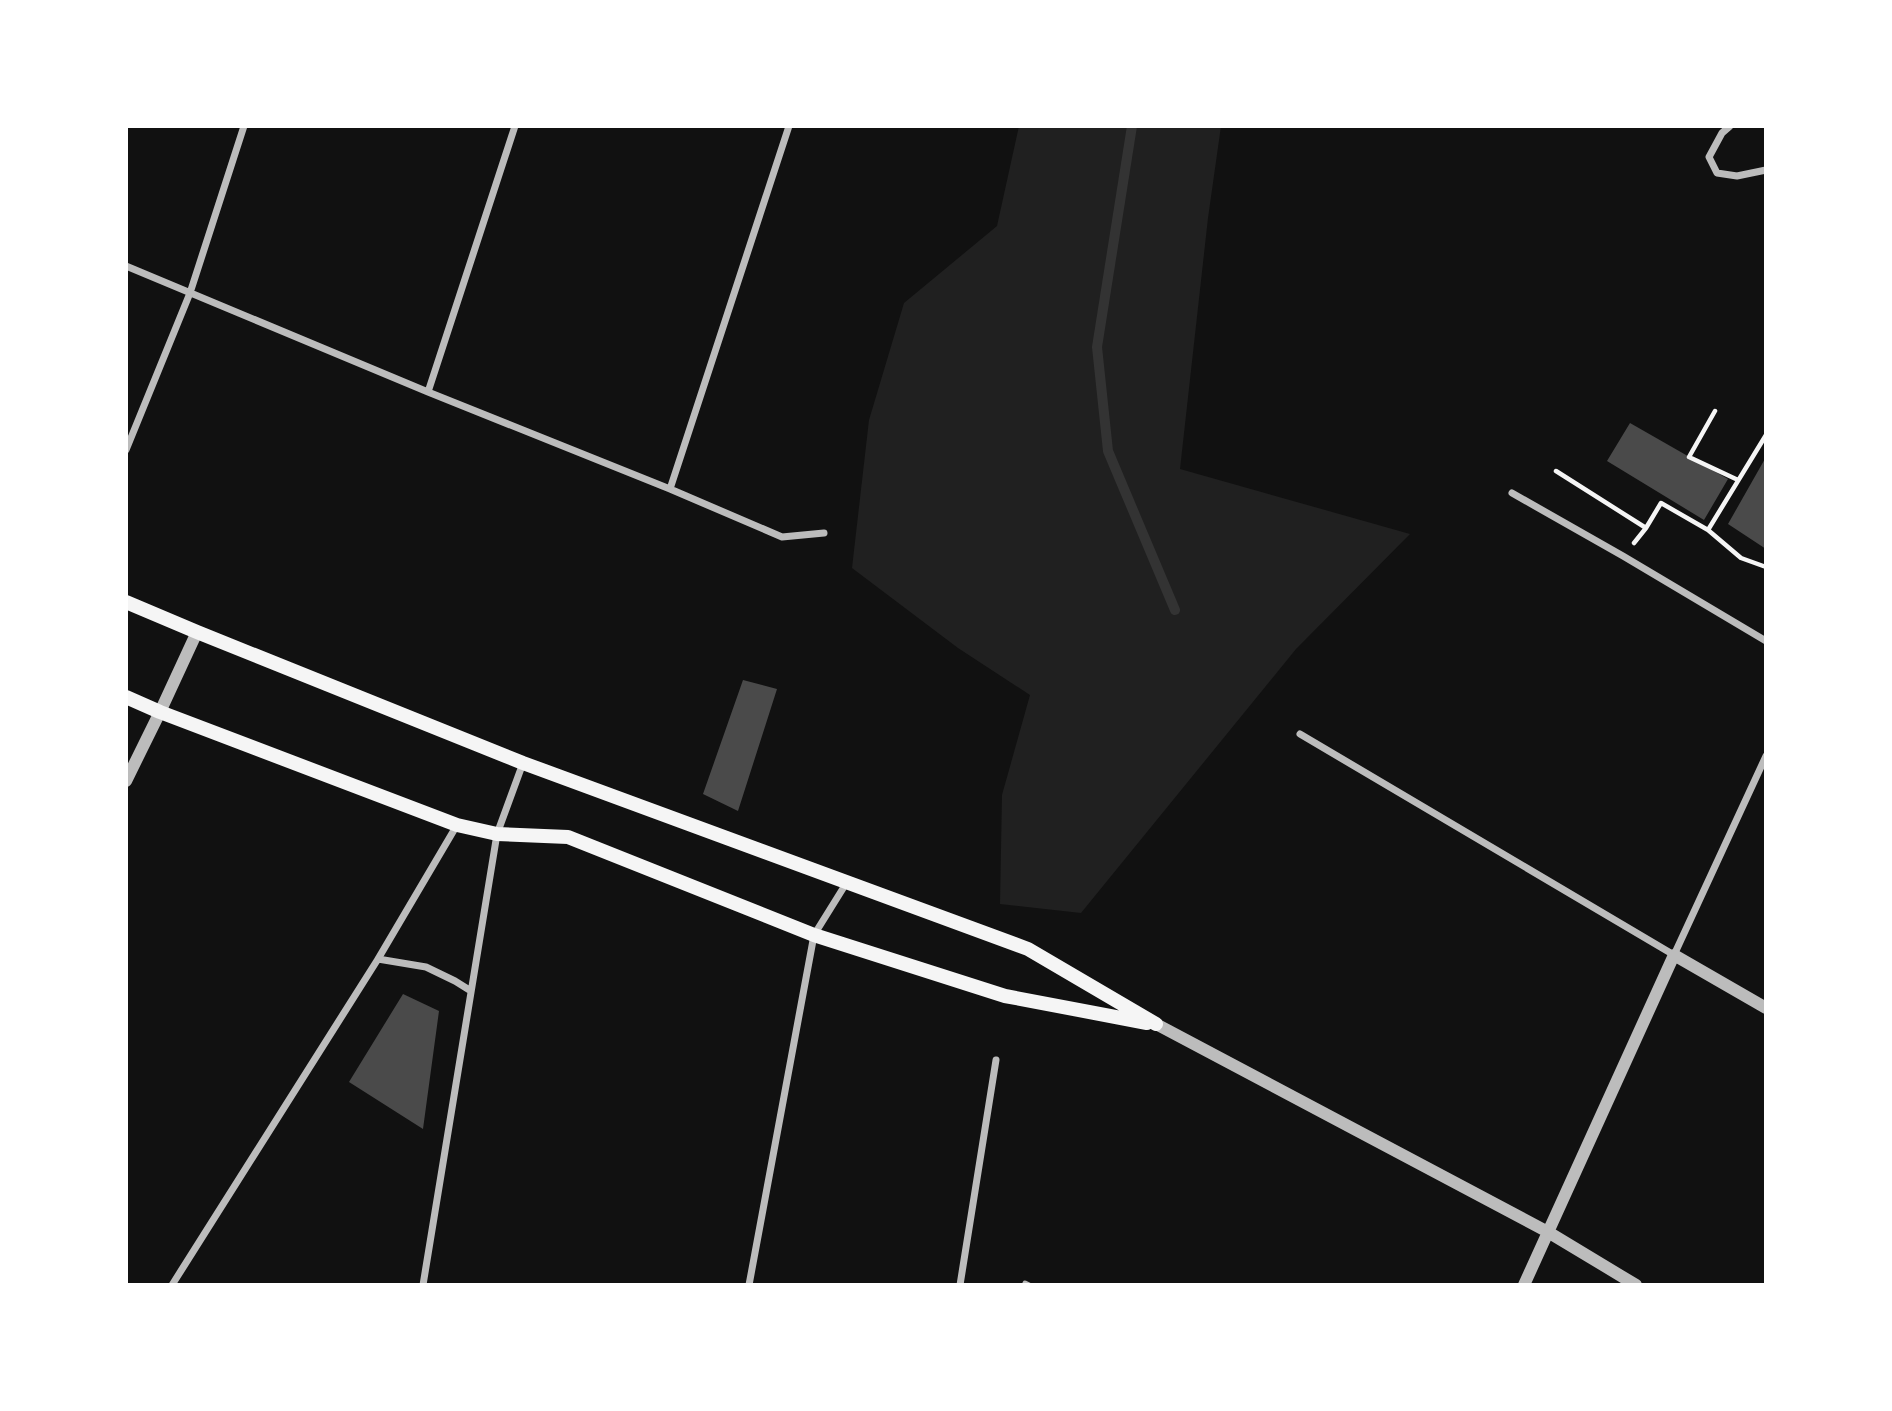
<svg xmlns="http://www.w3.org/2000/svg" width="1892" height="1411" font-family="'Asap Condensed',sans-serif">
  <rect width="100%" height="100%" fill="#111"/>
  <path fill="#202020" d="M1019 126H1221L1208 218 1180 469 1410 534 1296 649 1081 913 1000 904 1002 795 1030 695 958 648 852 568 869 420 904 303 997 226Z"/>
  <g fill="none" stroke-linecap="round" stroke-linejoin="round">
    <path stroke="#333" stroke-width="10" d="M1132 126 1097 347 1108 451 1175 610"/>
  </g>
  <path fill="#4a4a4a" d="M1630 423 1728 479 1704 520 1607 461Z
    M1766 457V549L1728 524Z
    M743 680 777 689 738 811 703 794Z
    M403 994 439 1011 423 1129 349 1082Z"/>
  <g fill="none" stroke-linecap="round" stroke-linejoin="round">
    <path stroke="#f5f5f5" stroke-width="4.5" d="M1715 411 1689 457 1738 480
      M1556 471 1646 528 1634 543
      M1646 528 1661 503 1708 530 1766 435
      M1708 530 1741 558 1766 567"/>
    <path stroke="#bcbcbc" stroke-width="5" d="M1025 1283 1029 1285"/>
    <path stroke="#bcbcbc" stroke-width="7" d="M1730 126 1722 133 1709 157 1717 173 1737 176 1766 170
      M126 266 428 392 670 489 782 537 824 533
      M428 392 515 126
      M126 450 190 293 244 126
      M670 489 789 126
      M1512 493 1623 556 1766 641
      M1300 734 1674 955 1766 756
      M378 959 426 967 455 981 471 991
      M172 1285 378 959 457 825
      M423 1285 497 834 523 763
      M749 1285 814 935 847 882
      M960 1285 996 1060"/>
    <path stroke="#bcbcbc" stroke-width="12" d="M126 781 160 712 197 632
      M1156 1024 1548 1232 1636 1285
      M1524 1285 1674 955 1766 1008"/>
    <path stroke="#f5f5f5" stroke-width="14" d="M126 602 197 632 523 763 1028 949 1156 1024
      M126 697 160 712 457 825 497 834 568 837 814 935 1005 996 1147 1023"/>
  </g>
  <rect width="1892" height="1411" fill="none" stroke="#ffffff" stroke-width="256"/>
</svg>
